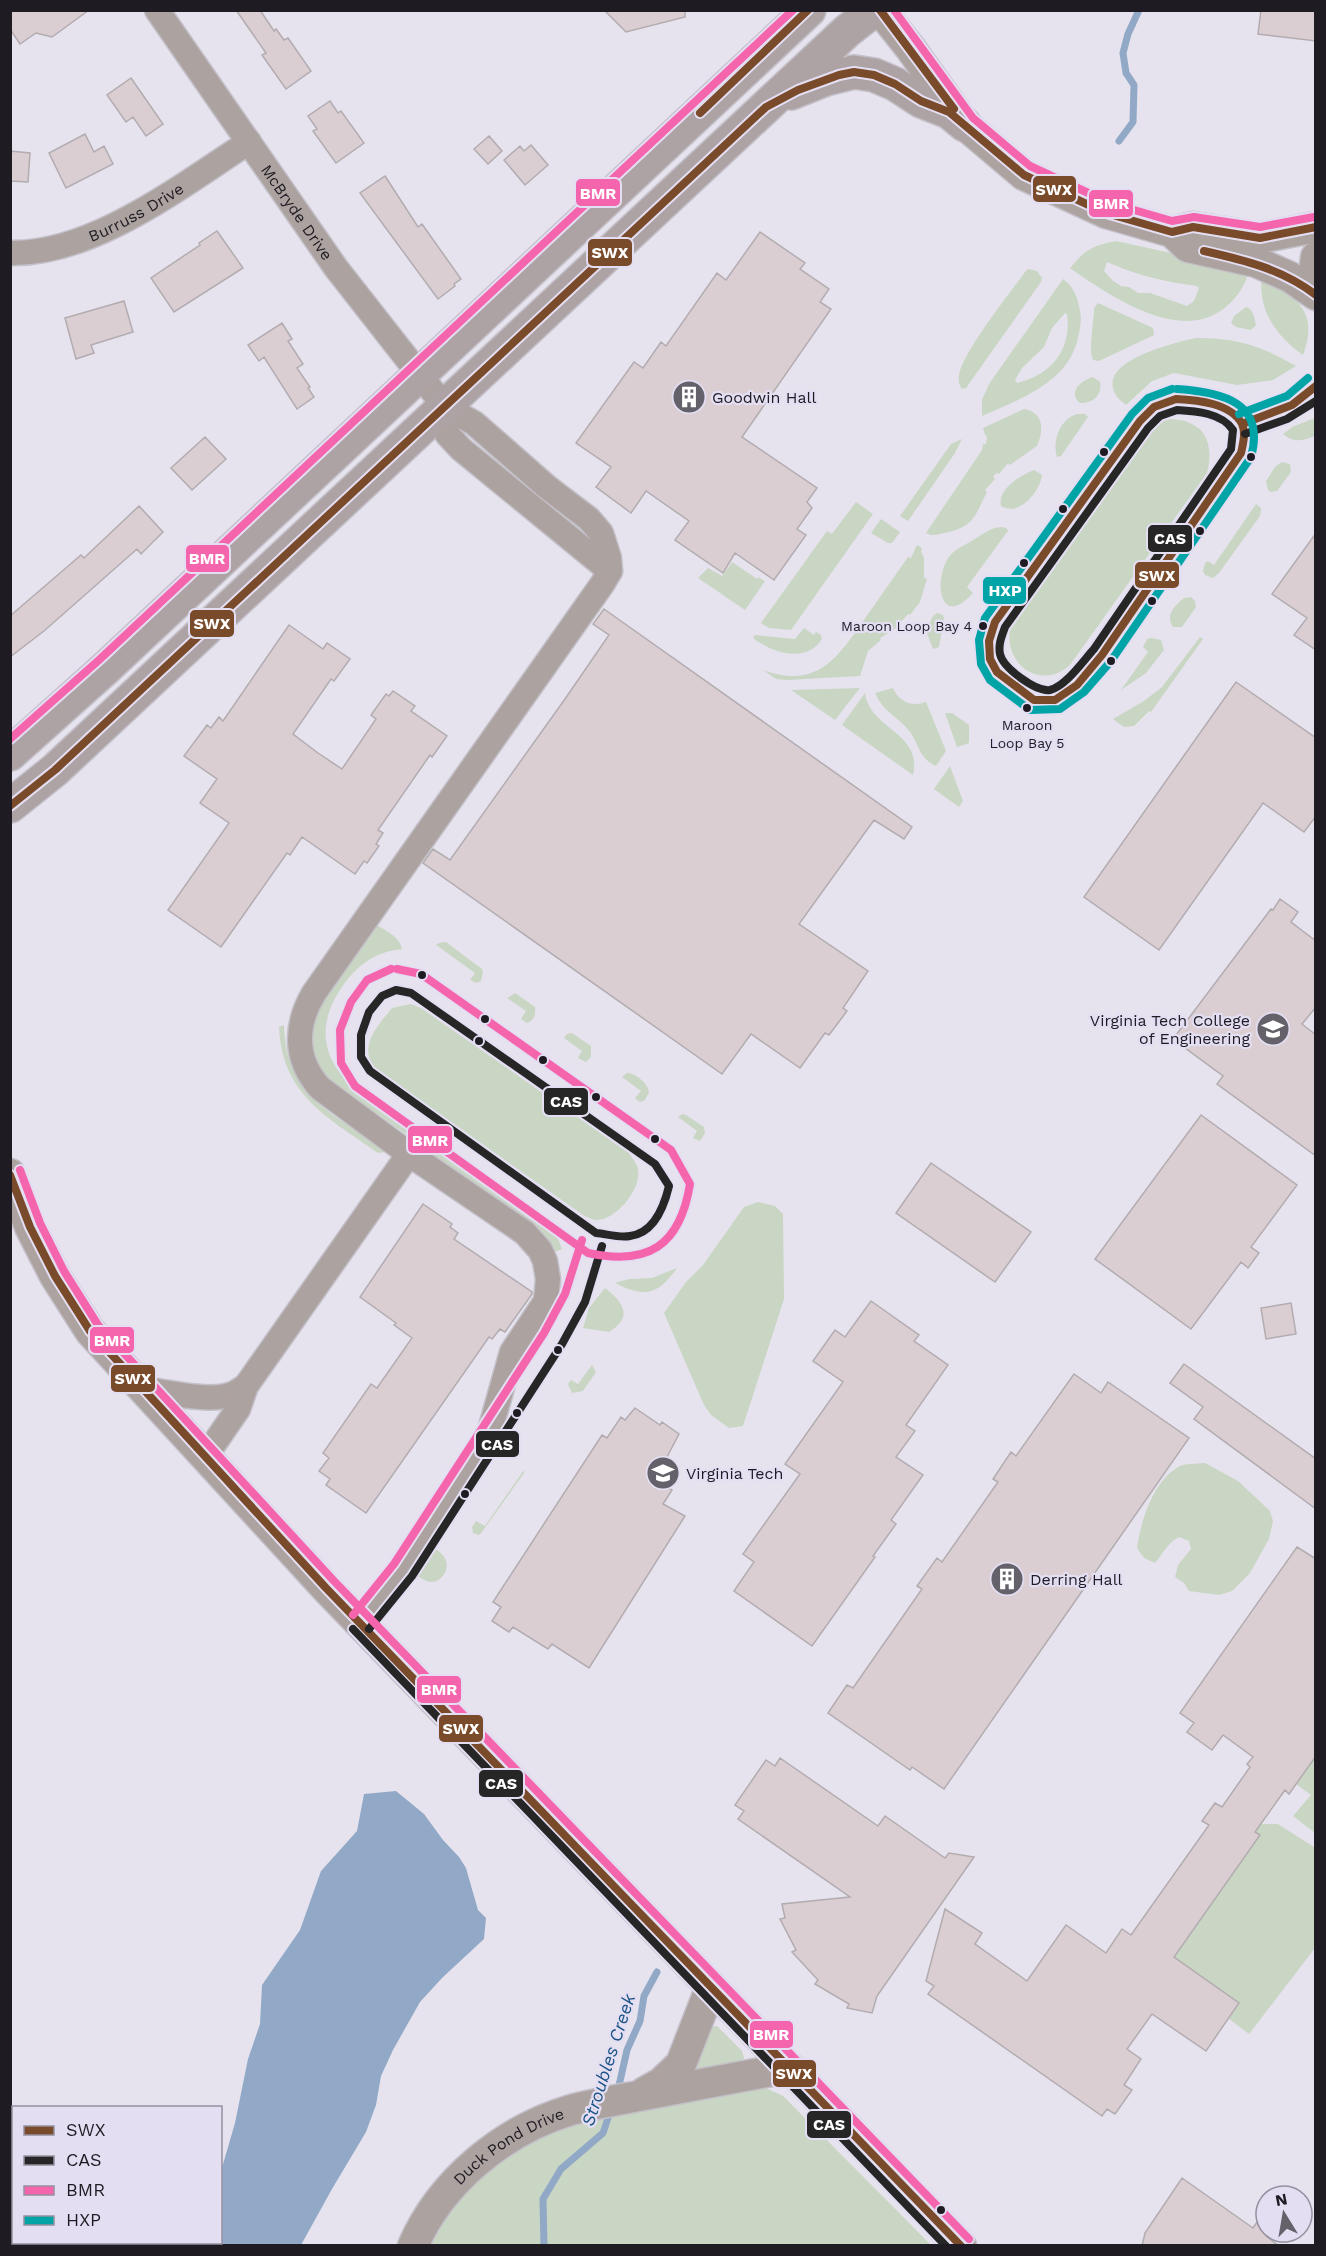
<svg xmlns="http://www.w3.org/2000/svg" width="1326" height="2256" font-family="'Work Sans',sans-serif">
  <rect width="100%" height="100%" fill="#e6e3ee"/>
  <path fill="#c9d6c3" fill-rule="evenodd" d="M1116 241 1249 270C1246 284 1239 295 1228 305 1183 347 1110 296 1070 268 1086 249 1092 246 1116 241ZM1107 262C1136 275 1165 282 1197 286L1199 288 1194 301 1187 306 1150 293H1138L1129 287 1121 286 1113 281 1104 271Z
    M1028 269 1037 271 1042 278 1041 282 966 388 962 389C959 385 958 381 959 375 962 353 1010 293 1025 272Z
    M1262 273C1294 298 1320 309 1303 355 1275 335 1257 309 1262 273Z
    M1063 279C1074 286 1078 299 1080 311 1082 320 1080 329 1078 338 1068 383 1020 399 982 416V400L989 384ZM1065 313 1067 314C1072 350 1051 375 1017 383L1015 380 1022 368 1044 347 1052 328Z
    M1098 303 1153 328 1154 335 1099 361 1093 360C1088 352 1094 322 1094 308Z
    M1246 307C1253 309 1255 319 1256 325L1251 330 1236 327 1231 323 1234 316Z
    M1195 338C1236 338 1260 345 1296 366L1273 380 1237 385 1174 373 1152 381 1126 405C1123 402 1118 399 1116 395 1095 361 1175 343 1195 338Z
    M1093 377 1100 382C1103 395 1092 404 1080 403 1067 393 1081 380 1093 377Z
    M1024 409C1044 412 1044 430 1037 446L1010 465 1008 463 999 474 996 473 993 477 995 479 985 490 987 492C974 517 975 526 945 533 938 534 932 537 926 533L982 450 983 444H986L987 436 985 435 983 428Z
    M1077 414H1085L1088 417 1061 456 1057 457C1052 441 1060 419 1077 414Z
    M1315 418V436C1302 441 1294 443 1283 434L1292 427Z
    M1170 419C1204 420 1215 442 1207 473L1070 665C1040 692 1001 663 1011 625L1144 434 1154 424Z
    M962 439 955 453 908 521 900 516 951 444Z
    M1282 462 1290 464 1291 472 1277 491 1271 492 1268 490 1266 481 1275 467Z
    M1034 470 1042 475C1040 492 1019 517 1001 506 997 489 1021 475 1034 470Z
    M856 502 873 514 791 630 769 628 761 623 827 531 832 534Z
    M1256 504 1261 508 1260 516 1219 573 1213 578 1205 575 1203 571 1205 563 1208 561 1214 565Z
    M881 519 900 532 892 543H888L871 533Z
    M1002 527 1006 528 1009 532H1007L967 587 973 593C942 628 933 586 947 560 952 550 964 546 973 540 984 534 988 528 1002 527Z
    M917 545 922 548 921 551 924 558V578L927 579 920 602 910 615 908 614 900 623 901 625 880 638 881 640 868 651 860 676 787 680 776 679 763 670C818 690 838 657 866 617 880 597 894 577 908 557L911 558Z
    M732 562 757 579 758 577 765 581 745 610 698 578 708 568 722 576Z
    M1191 597 1195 601 1196 607 1182 627H1173C1165 616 1174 606 1184 598Z
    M937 613 943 615 944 618 939 647 933 649 926 631 933 616Z
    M804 628 814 635 816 632 821 635 822 639C806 664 772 653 753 638L755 635 795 639Z
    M1200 637 1203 639 1151 712 1149 711 1134 726 1124 727 1113 719 1144 701 1162 687Z
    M1151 638 1161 640 1164 650 1146 673 1121 690 1148 652 1143 647 1147 639Z
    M860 688 835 720 791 690Z
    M893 688C899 702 911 707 926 702L946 751 936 766C932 764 927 761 924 757 918 750 916 740 910 732 898 716 884 713 875 693Z
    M865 693C869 729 923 732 913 775L842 725Z
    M945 713H952L969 725V743L957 747Z
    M950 766 963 801 959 807 934 789Z
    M374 923C384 930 400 936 402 949 376 952 360 963 344 984 320 1017 318 1051 347 1081L541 1217 555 1231 562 1249 552 1253 425 1153 421 1145 335 1084 319 1068 312 1053 310 1027 313 1016Z
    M446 942 482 969 483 972 481 981 476 983 470 980 475 973 436 945 439 943Z
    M515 993 535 1007C536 1015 534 1021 527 1023L521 1019 526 1011 507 998Z
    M411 1004 421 1008 629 1153C632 1158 637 1164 638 1169 642 1189 616 1220 597 1220 592 1220 587 1217 583 1215L377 1070C356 1048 377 1027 392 1008Z
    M284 1025C286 1096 330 1111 382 1148L385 1152 378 1153C329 1118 282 1096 279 1027Z
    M572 1033 591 1046V1057L586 1062 578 1058 582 1051 564 1038 567 1034Z
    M627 1073C635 1073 648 1083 649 1092L645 1100 640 1102 635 1098 641 1091 622 1077Z
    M682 1114 686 1115 704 1127 705 1133 700 1141 693 1138 697 1131 678 1117Z
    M758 1202 775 1206 783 1214 784 1299 743 1426 729 1428 711 1415 704 1405 664 1313 686 1282 703 1265 744 1207Z
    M677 1268C658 1295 645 1298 615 1283L629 1279 652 1278Z
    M605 1288C623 1302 634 1317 609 1332L583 1328 589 1308Z
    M592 1365 596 1372 583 1391 572 1393 568 1384 571 1380 578 1384Z
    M1205 1463 1238 1481 1270 1511 1273 1521 1269 1539 1250 1573 1232 1591 1219 1595 1189 1591 1184 1583 1175 1577 1178 1565 1191 1549 1189 1541 1179 1537C1169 1541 1162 1555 1155 1563L1144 1558 1137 1548C1141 1521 1152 1483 1178 1467 1185 1463 1196 1464 1205 1463Z
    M524 1470V1473L482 1532 479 1535 473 1533 472 1527 476 1521 485 1526Z
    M433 1547C438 1551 444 1554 446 1561 449 1570 442 1581 432 1582 426 1582 420 1577 415 1575Z
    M1315 1756V1833L1293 1816 1311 1795 1296 1784Z
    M1261 1824H1278L1314 1847 1315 1844V1948L1249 2034 1229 2019 1239 2003 1174 1957 1260 1835 1255 1832Z
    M717 2026 742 2051 744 2058 742 2061 701 2069 694 2067 710 2027Z
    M751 2087H764L783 2096 931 2245 431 2246C463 2180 526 2135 596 2118 640 2106 687 2102 731 2095Z"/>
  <path fill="#91a9c7" d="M396 1791 424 1814 443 1840 459 1857 466 1868 478 1910 486 1918 484 1939 442 1978 420 2002 393 2050 381 2076 376 2105 366 2132 332 2189 301 2245H190V2243L220 2242 221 2171 235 2123 248 2059 260 2024 262 1985 300 1930 321 1871 357 1831 364 1794Z"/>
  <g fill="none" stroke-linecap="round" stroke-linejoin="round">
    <path stroke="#91a9c7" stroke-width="7" d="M1119 141 1133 122 1134 85 1126 73 1123 53 1128 34 1139 10
      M618 2090 627 2050 640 2021 644 1996 657 1972
      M544 2246 543 2199 561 2169 603 2133 611 2109"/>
  </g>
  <path fill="#daced2" stroke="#b2acb0" stroke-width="1.5" d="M10 10H89L52 37 36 33 20 44 10 29Z
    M236 10H260L274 31 276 29 284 40 288 38 311 71 286 89 262 55 266 53Z
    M604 10H685V17L626 32Z
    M1261 10H1316V41L1258 34Z
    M131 78 163 124 146 136 133 117 126 122 107 95Z
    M330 101 338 113 341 111 364 143 336 163 313 131 317 129 308 116Z
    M85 134 94 152 104 146 113 164 66 188 49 153Z
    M489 136 502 151 488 164 474 149Z
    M531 145 548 165 525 185 504 160 520 146 524 151Z
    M10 151 30 153 28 182 10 181Z
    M385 176 418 227 422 224 461 279 454 284 455 286 438 299 360 193Z
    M217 231 243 268 174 312 151 278 200 245 199 243Z
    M760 232 805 263 800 269 829 289 820 302 831 309 742 437 817 488 807 502 812 508 797 529 806 535 774 580 735 553 723 573 675 540 689 521 646 491 631 513 596 487 611 467 576 443 634 362 643 368 661 342 666 346 717 273 726 280Z
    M124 301 133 332 91 345 94 353 76 359 65 318Z
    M282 323 292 339 288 341 303 364 297 368 310 387 308 388 314 397 297 409 264 357 259 361 248 345Z
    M205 437 226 459 192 490 171 468Z
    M139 506 163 532 141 554 137 549 44 631 10 657V616L81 555 84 558Z
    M1316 533V650L1294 635 1307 618 1272 594Z
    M604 609 912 827 904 839 874 820 799 924 868 971 843 1008 847 1011 829 1035 825 1033 800 1068 751 1034 722 1074 423 863 433 849 450 860 565 699 609 635 593 624Z
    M289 625 323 649 327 643 350 659 334 681 331 679 293 734 318 753 342 769 376 719 371 715 386 694 389 696 393 691 415 706 411 711 447 736 432 757 430 755 378 830 383 833 376 844 379 846 367 863 364 861 355 874 302 837 290 855 287 853 221 947 168 910 229 823 200 803 217 779 184 756 207 725 211 728 219 717 223 721Z
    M1236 682 1316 738V816L1304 832 1263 803 1159 950 1084 897Z
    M1280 899 1298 912 1291 922 1316 941V1007L1302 1024 1316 1035V1156L1217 1084 1223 1076 1173 1039 1271 909 1273 910Z
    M1201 1115 1297 1185 1251 1247 1259 1253 1248 1268 1241 1262 1191 1329 1095 1259Z
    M931 1163 1031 1232 995 1282 896 1213Z
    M423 1204 452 1224 450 1227 458 1233 454 1239 532 1292V1294L505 1332 500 1329 492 1339 489 1337 366 1513 326 1485 330 1479 319 1471 329 1458 323 1453 371 1384 377 1388 412 1338 394 1325 396 1323 360 1297Z
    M871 1301 919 1335 914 1341 948 1365 906 1425 915 1431 896 1457 923 1475 891 1520 896 1524 873 1556 875 1557 812 1646 734 1591 754 1562 743 1554 800 1474 785 1464 843 1382 813 1361 835 1330 845 1337Z
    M1291 1303 1296 1334 1266 1339 1261 1308Z
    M1184 1364 1316 1459V1509L1194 1419 1203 1407 1170 1383Z
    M1074 1374 1101 1393 1108 1382 1189 1438 944 1789 912 1767 910 1770 828 1713 847 1685 853 1688 922 1589 917 1586 937 1558 942 1562 998 1482 993 1479 1011 1452 1016 1456Z
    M635 1408 660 1425 662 1422 679 1434 655 1480 672 1490 663 1504 685 1516 589 1668 552 1644 548 1649 513 1627 509 1632 492 1621 501 1607 493 1602 602 1435 607 1438 621 1417 625 1420Z
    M1297 1547 1316 1559V1756L1289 1794 1285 1790 1255 1832 1260 1835 1174 1957 1239 2003 1206 2051 1152 2014 1127 2049 1141 2059 1124 2085 1132 2090 1115 2114 1107 2109 1102 2116 928 1994 934 1986 926 1981 945 1909 982 1933 975 1944 1027 1981 1066 1925 1106 1953 1122 1929 1131 1935 1209 1825 1202 1821 1215 1803 1222 1807 1250 1767 1247 1764 1253 1757 1223 1735 1212 1750 1187 1732 1194 1723 1180 1713Z
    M780 1758 878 1826 885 1816 945 1858 949 1853 974 1857 877 1996 872 2013 847 2008 849 2004 815 1984 818 1980 792 1952 796 1950 780 1919 785 1918 782 1904 850 1897 738 1819 744 1811 735 1805 766 1760 775 1766Z
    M1182 2178 1253 2228 1266 2209V2236L1279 2246H1142L1145 2233Z"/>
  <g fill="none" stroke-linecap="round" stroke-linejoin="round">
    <defs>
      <g id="minor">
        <path id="s1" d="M157 10 336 268 445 407 474 423 547 487 589 519 601 533 609 558 610 571 603 583 314 993C295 1025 294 1059 320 1088L409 1154 525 1233 540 1250 545 1261 548 1279 546 1301 512 1352 487 1441 403 1570 361 1622"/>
        <path id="s2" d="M10 253C93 255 182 185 249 142"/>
        <path d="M445 407 447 434 461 449 610 571"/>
        <path d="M144 1389C166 1392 209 1402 229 1395 235 1394 241 1389 246 1386"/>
        <path d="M205 1457 238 1409 246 1386 409 1154"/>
      </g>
      <g id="tertiary">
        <path d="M880 10 911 49 965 125 1024 175 1106 213 1172 232 1188 247 1256 262 1290 277 1316 295"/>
        <path d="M1172 232 1193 227 1260 238 1316 227"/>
        <path d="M1316 257 1313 282 1316 288"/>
        <path d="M10 1174 30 1227 55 1276 90 1331 326 1588 961 2246"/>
        <path d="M645 2092 661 2083 681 2064 711 1987"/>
        <path id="s3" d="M413 2246C441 2181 504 2130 571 2110 600 2102 630 2098 660 2092 703 2084 746 2075 790 2068"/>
      </g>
      <path id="primary" d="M791 93 826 79 854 72 874 75 895 84 921 101 949 112 965 125
        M10 754 106 668 809 10
        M10 806 55 770 847 31 874 10"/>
    </defs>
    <use href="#minor" stroke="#c3c0c9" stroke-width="27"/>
    <use href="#tertiary" stroke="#c3c0c9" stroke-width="33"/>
    <use href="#primary" stroke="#c3c0c9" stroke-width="36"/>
    <use href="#minor" stroke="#aca29f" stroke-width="24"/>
    <use href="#tertiary" stroke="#aca29f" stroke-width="30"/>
    <use href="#primary" stroke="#aea3a4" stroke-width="33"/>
    <defs>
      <path id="bus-1" d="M880 10 954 109
        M700 113 808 10
        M1204 251C1244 260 1282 269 1316 295
        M1176 399C1197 400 1231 403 1242 424 1246 433 1243 444 1241 453L1102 655 1077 685 1055 700H1034L997 672 990 659 989 641 995 622 1140 421 1154 407Z
        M1242 424 1292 405 1316 386
        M10 806 55 770 766 107 798 90 839 75 854 72 874 75 895 84 921 101 949 112 1024 175 1106 213 1172 232 1193 227 1260 238 1316 227
        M10 1175 30 1227 55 1276 90 1331 326 1588 961 2246"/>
      <path id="bus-2" d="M1177 410C1196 411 1222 413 1233 430L1231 449 1094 649C1083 661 1066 686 1050 690 1036 692 1003 668 1000 654 998 644 1002 636 1005 627L1148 428 1160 416Z
        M1245 434 1287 419 1316 401
        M396 990 411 993 655 1164 669 1186C664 1207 654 1233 630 1236 619 1238 607 1234 596 1233L370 1071 361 1057V1035L369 1012 382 996Z
        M353 1629 946 2246
        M369 1629 412 1576 562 1344 585 1302 602 1246"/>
      <path id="bus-3" d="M894 10 973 118 1030 166 1110 203 1172 221 1194 217 1260 227 1314 217
        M10 739 99 660 793 10
        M391 969 367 980 351 1002 340 1030 341 1063 355 1086 588 1253C648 1266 680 1246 690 1184L671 1150 421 974 397 969
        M20 1170 40 1223 64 1271 98 1325 334 1581 969 2239
        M353 1615 394 1564 544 1333 565 1294 582 1240"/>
      <path id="bus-4" d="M1172 389 1148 398 1132 414 985 618 979 640 981 664 990 680 1030 710 1060 709 1084 692 1111 661 1251 457C1266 402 1222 392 1177 389
        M1239 414 1287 396 1308 378"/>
    </defs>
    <use href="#bus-1" stroke="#e4def3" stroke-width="12"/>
    <use href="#bus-2" stroke="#e4def3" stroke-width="12"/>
    <use href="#bus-3" stroke="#e4def3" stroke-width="12"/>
    <use href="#bus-4" stroke="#e4def3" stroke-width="12"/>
    <use href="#bus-1" stroke="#7a4b2a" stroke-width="8"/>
    <use href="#bus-2" stroke="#262626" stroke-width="8"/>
    <use href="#bus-3" stroke="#f465ad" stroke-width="8"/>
    <use href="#bus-4" stroke="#00a4a7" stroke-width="8"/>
  </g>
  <defs>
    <symbol id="building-disc" viewBox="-11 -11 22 22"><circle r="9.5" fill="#64616a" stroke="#e4def3"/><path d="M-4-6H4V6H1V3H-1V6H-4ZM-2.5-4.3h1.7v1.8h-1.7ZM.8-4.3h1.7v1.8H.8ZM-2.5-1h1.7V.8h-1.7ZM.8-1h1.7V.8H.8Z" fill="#fff"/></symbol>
    <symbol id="university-disc" viewBox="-11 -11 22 22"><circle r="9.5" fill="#64616a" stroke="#e4def3"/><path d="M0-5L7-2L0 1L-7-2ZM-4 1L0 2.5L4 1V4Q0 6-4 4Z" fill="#fff"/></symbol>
  </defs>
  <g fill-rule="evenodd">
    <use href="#building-disc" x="670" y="378" width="38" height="38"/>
    <use href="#university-disc" x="1254" y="1010" width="38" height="38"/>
    <use href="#university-disc" x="644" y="1454" width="38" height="38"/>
    <use href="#building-disc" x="988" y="1560" width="38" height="38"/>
  </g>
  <g fill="#1e1b23" stroke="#e4def3" stroke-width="2">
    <circle cx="1104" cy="452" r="5"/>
    <circle cx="1251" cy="457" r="5"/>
    <circle cx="1063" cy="509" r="5"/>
    <circle cx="1200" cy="531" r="5"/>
    <circle cx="1024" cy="563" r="5"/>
    <circle cx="1152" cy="601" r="5"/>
    <circle cx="983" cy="626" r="5"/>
    <circle cx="1111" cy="661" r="5"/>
    <circle cx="1027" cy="708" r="5"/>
    <circle cx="422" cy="975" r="5"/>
    <circle cx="485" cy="1019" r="5"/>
    <circle cx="479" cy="1041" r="5"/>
    <circle cx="543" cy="1060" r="5"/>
    <circle cx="596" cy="1097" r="5"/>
    <circle cx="655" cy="1139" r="5"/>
    <circle cx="558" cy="1350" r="5"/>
    <circle cx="517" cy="1413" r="5"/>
    <circle cx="465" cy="1494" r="5"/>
    <circle cx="941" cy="2210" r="5"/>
  </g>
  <g text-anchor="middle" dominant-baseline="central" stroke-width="4.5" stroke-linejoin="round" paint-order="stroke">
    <g font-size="14" fill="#1e1b23" stroke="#e4def3" text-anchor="end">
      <text x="972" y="626">Maroon Loop Bay 4</text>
      <text x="1027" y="725" text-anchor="middle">Maroon<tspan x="1027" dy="18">Loop Bay 5</tspan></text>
    </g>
    <g font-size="16" fill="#1e1b23" stroke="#e4def3">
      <text stroke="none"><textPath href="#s2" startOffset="134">Burruss Drive</textPath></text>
      <text stroke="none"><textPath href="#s1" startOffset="246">McBryde Drive</textPath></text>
      <text stroke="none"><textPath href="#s3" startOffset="142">Duck Pond Drive</textPath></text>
    </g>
    <g font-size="16" fill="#1e1b23" stroke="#e4def3" text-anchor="start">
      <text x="712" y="397">Goodwin Hall</text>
      <text x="1250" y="1020" text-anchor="end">Virginia Tech College<tspan x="1250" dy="18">of Engineering</tspan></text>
      <text x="686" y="1473">Virginia Tech</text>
      <text x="1030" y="1579">Derring Hall</text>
    </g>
    <g font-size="18" font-style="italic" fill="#1d5485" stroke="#e4def3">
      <text transform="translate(608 2060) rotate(-72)">Stroubles Creek</text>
    </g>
  </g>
  <g stroke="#e4def3" stroke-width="2">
    <rect x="1032" y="175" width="45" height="28" rx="6" fill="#7a4b2a"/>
    <rect x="575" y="178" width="46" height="29" rx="6" fill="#f465ad"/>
    <rect x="1088" y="189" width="46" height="29" rx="6" fill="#f465ad"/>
    <rect x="587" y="238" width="46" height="29" rx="6" fill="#7a4b2a"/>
    <rect x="1147" y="524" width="46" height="29" rx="6" fill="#262626"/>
    <rect x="185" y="544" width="45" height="29" rx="6" fill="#f465ad"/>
    <rect x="1134" y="561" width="46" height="28" rx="6" fill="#7a4b2a"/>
    <rect x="982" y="576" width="45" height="29" rx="6" fill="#00a4a7"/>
    <rect x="189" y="609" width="46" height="29" rx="6" fill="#7a4b2a"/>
    <rect x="543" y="1087" width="46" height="29" rx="6" fill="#262626"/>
    <rect x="407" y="1125" width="46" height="29" rx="6" fill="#f465ad"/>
    <rect x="89" y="1326" width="46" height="28" rx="6" fill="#f465ad"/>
    <rect x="110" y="1364" width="46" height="29" rx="6" fill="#7a4b2a"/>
    <rect x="475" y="1430" width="45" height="28" rx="6" fill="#262626"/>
    <rect x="416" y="1675" width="46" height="29" rx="6" fill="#f465ad"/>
    <rect x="438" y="1714" width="46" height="29" rx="6" fill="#7a4b2a"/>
    <rect x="478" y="1769" width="46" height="29" rx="6" fill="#262626"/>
    <rect x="749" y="2020" width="45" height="29" rx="6" fill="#f465ad"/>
    <rect x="772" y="2059" width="45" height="29" rx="6" fill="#7a4b2a"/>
    <rect x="806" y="2110" width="46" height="29" rx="6" fill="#262626"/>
  </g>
  <g font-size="16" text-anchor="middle" font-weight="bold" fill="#fff">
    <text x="1054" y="195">SWX</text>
    <text x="598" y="199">BMR</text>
    <text x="1111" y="209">BMR</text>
    <text x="610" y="258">SWX</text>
    <text x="1170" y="544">CAS</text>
    <text x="207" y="564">BMR</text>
    <text x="1157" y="581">SWX</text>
    <text x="1005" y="596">HXP</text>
    <text x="212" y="629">SWX</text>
    <text x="566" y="1107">CAS</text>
    <text x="430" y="1146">BMR</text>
    <text x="112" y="1346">BMR</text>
    <text x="133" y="1384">SWX</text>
    <text x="497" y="1450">CAS</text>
    <text x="439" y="1695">BMR</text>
    <text x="461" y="1734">SWX</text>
    <text x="501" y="1789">CAS</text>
    <text x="771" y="2040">BMR</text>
    <text x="794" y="2079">SWX</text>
    <text x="829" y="2130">CAS</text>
  </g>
  <rect width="1326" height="2256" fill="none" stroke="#1e1b23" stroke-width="24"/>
  <rect x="12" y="2106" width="210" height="138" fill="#e4def3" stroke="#9590a0" stroke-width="1.5"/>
  <rect x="24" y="2126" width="30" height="9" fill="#7a4b2a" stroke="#9590a0" stroke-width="1.5"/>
  <text x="66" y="2136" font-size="18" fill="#1e1b23">SWX</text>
  <rect x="24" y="2156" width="30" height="9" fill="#262626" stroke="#9590a0" stroke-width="1.5"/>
  <text x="66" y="2166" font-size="18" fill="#1e1b23">CAS</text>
  <rect x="24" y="2186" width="30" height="9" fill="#f465ad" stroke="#9590a0" stroke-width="1.5"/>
  <text x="66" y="2196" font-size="18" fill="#1e1b23">BMR</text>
  <rect x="24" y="2216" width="30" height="9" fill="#00a4a7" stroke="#9590a0" stroke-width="1.5"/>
  <text x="66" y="2226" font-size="18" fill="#1e1b23">HXP</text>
  <g transform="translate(1284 2214) rotate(349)"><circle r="28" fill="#e4def3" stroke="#9590a0" stroke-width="1.5"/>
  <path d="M0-4.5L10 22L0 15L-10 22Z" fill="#64616a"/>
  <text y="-9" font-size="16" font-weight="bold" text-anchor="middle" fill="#1e1b23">N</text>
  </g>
</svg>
